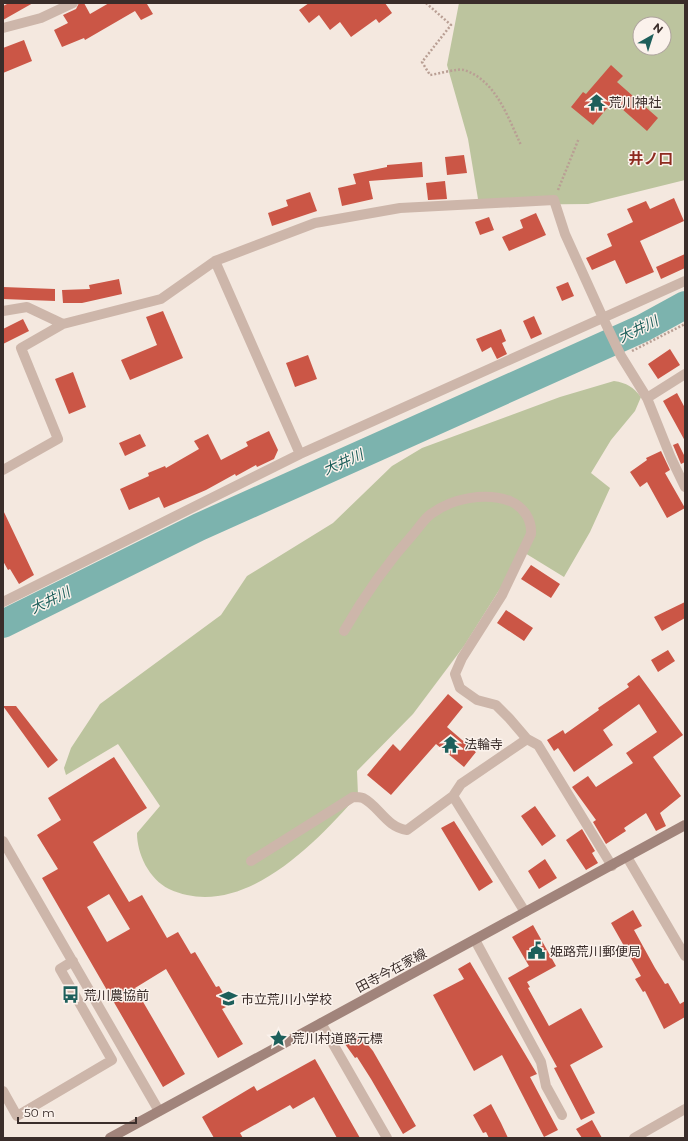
<svg xmlns="http://www.w3.org/2000/svg" width="688" height="1141" font-family="Montserrat,'Noto Sans JP',sans-serif">
  <rect width="100%" height="100%" fill="#f4e8df"/>
  <path fill="#bcc49e" fill-rule="evenodd" d="M459 3H685V180L588 204 479 205 468 139 447 65ZM640 24H664V48H640Z
    M614 381C627 383 633 387 641 397L635 411 611 440 591 473 610 488 590 532 564 577 520 550 503 584 464 646 413 714 357 771 358 795C315 844 241 922 169 889 149 879 137 854 137 833L160 806 118 744 66 775 64 768 71 748 100 704 221 615 247 576 333 523 392 466 422 448 560 397Z"/>
  <g fill="none" stroke-linecap="round" stroke-linejoin="round">
    <path stroke="#7cb3ae" stroke-width="28" d="M3 624 199 527 643 328 685 305"/>
  </g>
  <path fill="#cb5646" fill-rule="evenodd" d="M9 3H33L3 20V6Z
    M79 3H84L90 14 109 3H149L147 4 153 14 141 20 135 11 85 40 84 38 62 47 54 30 68 23 63 15 76 9Z
    M309 3H385L392 13 379 23 376 19 351 37 340 22 330 30 319 15 309 23 299 10Z
    M24 40 32 61 3 73V48Z
    M611 65 623 76 617 82 658 118 647 131 613 101 593 125 571 107 583 92 586 94Z
    M464 155 467 173 447 175 445 157Z
    M422 162 423 177 369 181 373 199 342 206 338 188 356 184 353 174 387 167V165Z
    M445 181 447 199 428 200 426 183Z
    M310 192 317 211 272 226 268 213 288 206 286 200Z
    M674 198 684 221 640 241 654 272 626 284 615 260 592 270 586 258 612 246 607 234 633 222 627 209 646 201 650 209Z
    M536 213 546 235 509 251 502 237 523 228 520 220Z
    M489 217 494 230 480 235 475 222Z
    M685 254V268L661 279 656 267Z
    M119 279 122 294 82 303H63L62 290 90 289 89 285Z
    M568 282 574 296 562 301 556 287Z
    M3 287 55 289V301L3 299Z
    M163 311 183 358 130 380 121 360 157 345 146 317Z
    M534 316 542 334 531 339 523 321Z
    M23 319 29 331 3 344V329Z
    M501 329 506 341 502 343 507 354 497 359 491 347 482 352 476 339Z
    M670 349 680 365 658 379 648 364Z
    M308 355 317 379 295 387 286 363Z
    M73 372 86 407 69 414 55 379Z
    M677 393 685 408V441L663 401Z
    M269 431 278 450 274 459 257 467 256 465 236 476 235 474 206 490 164 508 159 497 129 510 120 489 149 476 148 473 165 466 166 468 199 449 194 441 208 434 221 460 248 446 246 442Z
    M140 434 146 446 125 456 119 443Z
    M678 443 685 457V462L681 464 673 445Z
    M661 451 670 470 665 473 685 508 667 518 647 482 640 487 630 472 647 460 646 458Z
    M3 510 34 575 19 584 10 569 8 570 3 561Z
    M531 565 560 584 551 598 521 579Z
    M685 602V618L662 631 654 617Z
    M506 610 533 628 524 641 497 623Z
    M668 650 675 661 658 672 651 660Z
    M639 675 683 735 653 757 681 796 660 813 666 826 656 831 646 813 624 828 626 831 606 844 593 822 596 820 572 787 588 776 596 787 633 763 626 753 657 732 639 704 603 730 613 745 574 772 558 748 554 751 547 740 563 730 565 734 599 710 598 708 629 687 627 684Z
    M448 694 463 707 447 727 476 752 464 767 436 744 391 795 367 775 393 744 400 751Z
    M3 706H16L58 760 48 768Z
    M114 757 147 808 93 842 129 902 142 895 167 938 178 932 191 954 195 952 216 987 219 986 230 1005 222 1009 243 1044 218 1058 166 969 135 988 185 1074 163 1087 42 878 58 869 37 835 61 820 48 798ZM109 894 130 929 107 942 87 907Z
    M535 806 556 836 542 846 521 816Z
    M454 821 493 882 479 891 441 828Z
    M582 829 595 851 592 853 598 863 586 870 566 840Z
    M545 859 557 878 539 889 528 871Z
    M633 910 642 926 634 930 655 968 665 984 668 983 680 1004 685 1001V1017L664 1029 645 991 643 992 635 979 641 976 611 923Z
    M533 925 556 966 527 982 530 987 528 988 549 1026 581 1008 603 1047 570 1065 595 1113 581 1120 554 1068 557 1067 508 978 529 966 512 937Z
    M470 962 537 1074 530 1077 558 1130 544 1137 502 1055 474 1071 433 995 464 979 458 969Z
    M359 1034 373 1051 416 1126 403 1134 371 1079 357 1057 355 1058 345 1044Z
    M315 1059 360 1138H337L314 1097 293 1109 290 1105 240 1133 243 1138H214L202 1117 254 1086 257 1091Z
    M491 1104 501 1123 508 1138H489L486 1132 483 1133 473 1115Z
    M592 1120 602 1138H582L576 1129Z"/>
  <g fill="none" stroke-linecap="round" stroke-linejoin="round">
    <path stroke="#b99f94" stroke-width="2.5" stroke-dasharray="2 2" stroke-linecap="butt" d="M426 3 451 25 422 62 430 75C438 74 458 68 464 70 496 80 508 118 521 145
      M558 190 579 138
      M632 351 685 324"/>
    <path stroke="#cdb6aa" stroke-width="10" d="M3 28 41 18 73 3
      M215 261 300 454
      M3 311 27 307 63 324 161 299 215 261 315 223 400 208 554 200 565 234 603 318 621 356 647 398 671 458 685 487
      M647 398 685 374
      M3 470 58 439 21 348 63 324
      M3 602 300 454 685 281
      M344 631C364 596 388 562 415 532 420 526 425 518 431 514 452 498 486 492 510 501 524 507 532 520 531 534L502 595 462 658 455 674 460 688 477 700 496 705 509 718 527 739
      M3 841 159 1111
      M627 857 685 956
      M251 861 353 797C356 797 360 797 363 798 379 806 386 827 407 830L453 796
      M525 912 453 796 461 784 527 739 538 745 612 866
      M475 940 541 1062 546 1086 562 1115
      M321 1023 387 1138
      M3 1091 17 1116 112 1060 60 969 73 961
      M634 1138 685 1109"/>
    <path stroke="#a1847b" stroke-width="10" d="M110 1138 685 825"/>
  </g>
  <defs>
    <symbol id="temple-bare" viewBox="-9 -9 18 18"><path d="M0-6L5-2H3V0L6.5 2.5H4V6H1.5V3h-3V6H-4V2.5H-6.5L-3 0V-2H-5Z" fill="#1d5f5b" stroke="#fbf2ec" stroke-width="2.5" paint-order="stroke"/></symbol>
    <symbol id="civic-bare" viewBox="-9 -9 18 18"><path d="M-.6-6.5H3V-4.5H.6V-3L4-1V1h2V6H-6V1h2V-1L-.6-3ZM-1.2 2.5V6h2.4V2.5Z" fill="#1d5f5b" stroke="#fbf2ec" stroke-width="2.5" paint-order="stroke"/></symbol>
    <symbol id="bus-bare" viewBox="-9 -9 18 18"><path d="M-5-6H5V4H4V6H2V4H-2V6H-4V4H-5ZM-3.5-4V0h7V-4ZM-3.5 1.2v1.5H-2V1.2ZM2 1.2v1.5H3.5V1.2Z" fill="#1d5f5b" stroke="#fbf2ec" stroke-width="2.5" paint-order="stroke"/></symbol>
    <symbol id="school-bare" viewBox="-9 -9 18 18"><path d="M0-5L7-2L0 1L-7-2ZM-4 1L0 2.5L4 1V4Q0 6-4 4Z" fill="#1d5f5b" stroke="#fbf2ec" stroke-width="2.5" paint-order="stroke"/></symbol>
    <symbol id="sight-bare" viewBox="-9 -9 18 18"><path d="M0-6L1.8-2.2L6-1.7L2.9 1.2L3.7 5.4L0 3.3L-3.7 5.4L-2.9 1.2L-6-1.7L-1.8-2.2Z" fill="#1d5f5b" stroke="#fbf2ec" stroke-width="2.5" paint-order="stroke"/></symbol>
  </defs>
  <g fill-rule="evenodd">
    <use href="#temple-bare" x="584" y="90" width="25" height="25"/>
    <use href="#temple-bare" x="438" y="732" width="25" height="25"/>
    <use href="#civic-bare" x="524" y="938" width="25" height="25"/>
    <use href="#bus-bare" x="58" y="982" width="25" height="25"/>
    <use href="#school-bare" x="216" y="986" width="25" height="25"/>
    <use href="#sight-bare" x="266" y="1026" width="25" height="25"/>
  </g>
  <g text-anchor="middle" dominant-baseline="central" stroke-width="3" stroke-linejoin="round" paint-order="stroke">
    <g font-size="13" fill="#3a2d2a" stroke="#fbf2ec" text-anchor="start">
      <text x="609" y="102">荒川神社</text>
      <text x="464" y="744">法輪寺</text>
      <text x="550" y="951">姫路荒川郵便局</text>
      <text x="84" y="995">荒川農協前</text>
      <text x="241" y="999">市立荒川小学校</text>
      <text x="292" y="1038">荒川村道路元標</text>
    </g>
    <g font-size="13" fill="#3a2d2a" stroke="#fbf2ec">
      <text transform="translate(391 970) rotate(-28)">田寺今在家線</text>
    </g>
    <g font-size="14" font-style="italic" fill="#1d5f5b" stroke="#fbf2ec">
      <text transform="translate(638 329) rotate(-26)">大井川</text>
      <text transform="translate(343 462) rotate(-24)">大井川</text>
      <text transform="translate(50 600) rotate(-26)">大井川</text>
    </g>
    <g font-size="15" font-weight="bold" fill="#8e2b1f" stroke="#fbf2ec">
      <text x="651" y="158">井ノ口</text>
    </g>
  </g>
  <rect width="688" height="1141" fill="none" stroke="#3a2d2a" stroke-width="8"/>
  <g transform="translate(652 36) rotate(39)"><circle r="19" fill="#fbf2ec" stroke="#aea39e"/>
  <path d="M0-3L7 15L0 10L-7 15Z" fill="#1d5f5b"/>
  <text y="-6" font-size="11" font-weight="bold" text-anchor="middle" fill="#3a2d2a">N</text>
  </g>
  <path d="M18 1117v6h118v-6" fill="none" stroke="#3a2d2a" stroke-width="2"/>
  <text x="24" y="1117" font-size="12" fill="#3a2d2a" stroke="#fbf2ec" stroke-width="3" paint-order="stroke">50 m</text>
</svg>
